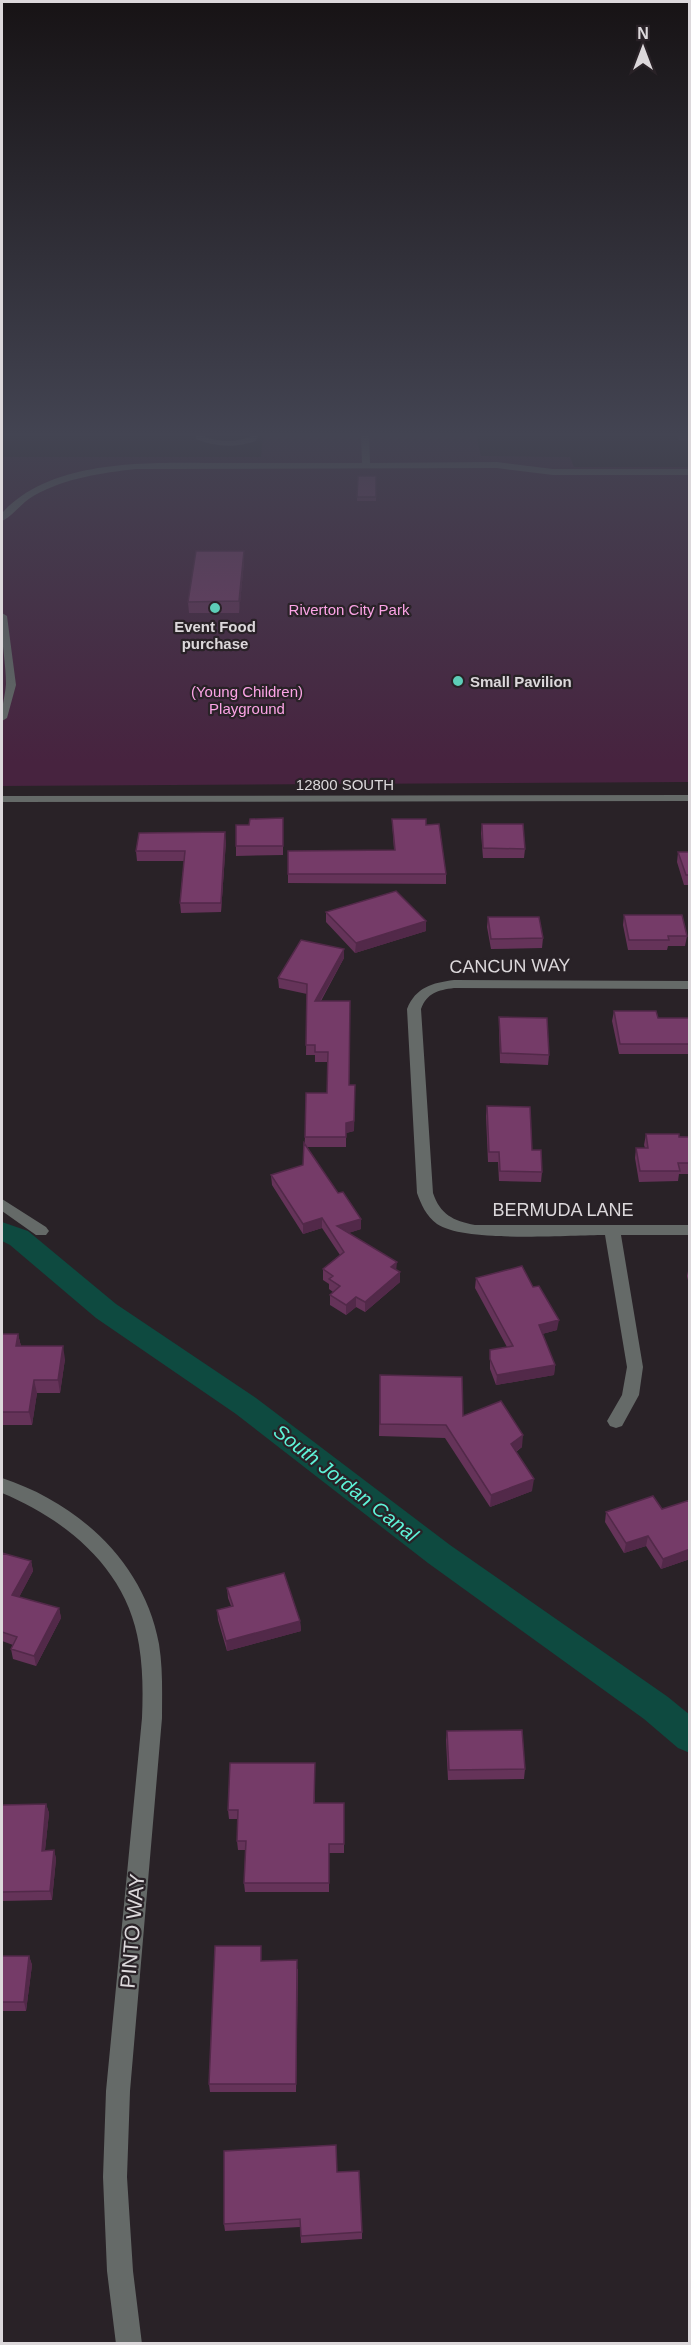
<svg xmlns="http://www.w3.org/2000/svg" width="691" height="2345" font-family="Arial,sans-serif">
  <rect width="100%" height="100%" fill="#292227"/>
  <path fill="#47233f" d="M263 434H476L481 456 570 457 574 467H689V782L2 786V457H261Z"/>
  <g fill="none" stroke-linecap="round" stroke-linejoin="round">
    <path fill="#0e4a40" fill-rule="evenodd" d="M2 1222 28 1231 116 1304 256 1398 450 1545 668 1697 690 1715V1753L678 1748 644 1719 428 1563 236 1414 96 1318 10 1245 2 1241Z"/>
    <path fill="#656a68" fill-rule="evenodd" d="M196 434H204L203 436C218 442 235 443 249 437L251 434H259L256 441C236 448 215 447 196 439Z
      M361 434H369L370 463 497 462 553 469H690V475H553L497 468 136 469C101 473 66 478 35 495 23 501 12 517 2 521V513C54 456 157 463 228 463 273 463 317 463 362 463Z
      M2 613 7 616 16 685 7 718 2 721C1 708 5 697 6 684 6 661 0 637 2 613Z
      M690 795V801L2 802V796Z
      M454 980 690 981V989L454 988C438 990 427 993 421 1009L433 1193C440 1214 453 1221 475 1225H690V1235H621L643 1367 639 1395 622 1426 616 1428 610 1426 607 1421 622 1395 627 1367 605 1235C567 1235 465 1243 437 1224 426 1216 421 1204 417 1193L407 1009C416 987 432 983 454 980Z
      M2 1199 46 1227 49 1231 46 1235H36L2 1211Z
      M2 1478C78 1503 144 1562 159 1644 163 1669 162 1693 162 1718L130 2091 127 2177 133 2271 142 2344H116L107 2271 103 2177 106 2091 142 1718C143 1693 143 1670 139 1645 128 1570 67 1520 2 1493Z"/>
  </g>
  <path fill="#653359" d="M677 434H690V440H679Z
    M358 476H376V501H357Z
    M244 562 239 613H189L188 602Z
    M283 818V855L236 856V846L249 825Z
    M392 819 426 825 446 874V884L288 883V874L394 850Z
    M482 824 525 849 524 858H483L481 833Z
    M226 841 221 912 181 913 180 903 184 861H137L136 851Z
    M678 852H690V885H684L677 862Z
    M326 912 426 921V931L355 953 326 922Z
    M624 915 687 936 685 946H668L667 950H628L623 925Z
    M488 917 543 938 542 948 491 949 487 927Z
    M344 949V958L321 1001 349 1085H355L354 1131 346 1133V1147H307L361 1229 348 1233 396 1270 400 1282 365 1312 356 1307 346 1315 330 1305V1295L333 1292 329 1289V1284L323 1280V1269L340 1255 322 1228 303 1234 272 1185 271 1175 303 1165 305 1137 327 1093V1062H315V1055H306L307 994 279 988 278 978Z
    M614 1011 658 1018H690V1054H619L612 1021Z
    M499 1017 549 1055 548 1065 500 1063 499 1027Z
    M487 1106 532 1150 542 1172 541 1182 499 1181 498 1162H488L486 1116Z
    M646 1134 690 1137V1174H679L678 1181 639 1182 635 1158 636 1148H645L644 1145Z
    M689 1266H690V1289L687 1276Z
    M476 1278 533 1287 557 1330 542 1334 555 1365 554 1375 496 1385 490 1369V1350L507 1347 475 1288Z
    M2 1334H18L21 1346 65 1359 60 1393H37L32 1425H2Z
    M380 1375 463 1416 522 1447 516 1452 532 1491 490 1507 445 1438 379 1436Z
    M690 1500V1559L661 1569 646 1546 624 1553 605 1522 606 1512 662 1509Z
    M2 1553 31 1561 33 1571 19 1597 59 1608 61 1618 36 1666 13 1659 11 1649 13 1645 2 1641Z
    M227 1588 300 1621 301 1631 227 1651 218 1620 217 1610 231 1606 228 1598Z
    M447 1731 525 1769 524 1779 448 1780 446 1740Z
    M315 1763V1803H344V1853H329V1892H245L244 1883 246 1850H238L237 1841 238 1819H229L228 1810Z
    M46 1804 49 1813 45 1850H54L56 1859 52 1900 2 1901V1805Z
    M2 1956H29L32 1965 26 2011H3L2 2023Z
    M262 1961 298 1969 296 2092H210L209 2084Z
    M337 2172 362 2232V2239L301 2243 300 2227 225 2231 224 2224Z"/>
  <path fill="#522949" d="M244 551V562L239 613V601Z
    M225 832 226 841 221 912V903Z
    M426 921V931L355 953 356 943Z
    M344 949V958L315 1010V1001Z
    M354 1121V1131L346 1133V1147V1123Z
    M322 1218V1228L303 1234V1224Z
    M361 1219V1229L337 1237V1226Z
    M397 1262 396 1272 391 1267Z
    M400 1272V1282L365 1312V1302Z
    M356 1297V1307L346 1315V1305Z
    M559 1320 557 1330 538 1335 539 1325Z
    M18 1334 21 1347 16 1346Z
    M63 1346 65 1359 60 1393 58 1380Z
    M555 1365 554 1375 496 1385 497 1375Z
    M34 1380 37 1393 32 1425 29 1412Z
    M523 1435 522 1447 509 1456 511 1444Z
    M534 1479 532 1491 490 1507 491 1495Z
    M648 1536 646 1546 624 1553 626 1543Z
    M690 1549V1559L661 1569 663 1559Z
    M31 1561 33 1571 15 1605 12 1595Z
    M59 1608 61 1618 36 1666 34 1656Z
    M300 1621 301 1631 227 1651 226 1641Z
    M46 1804 49 1813 44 1860 42 1851Z
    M54 1850 56 1859 52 1900 50 1891Z
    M29 1956 32 1965 26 2011 24 2002Z
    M2 2006 3 2011 2 2023Z"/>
  <path fill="#753b68" stroke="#522949" stroke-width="1.5" d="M358 476H376V497H357Z
    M196 551H244L239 601 188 602Z
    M283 818V846H236V825H249L250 819Z
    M392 819H426V825L439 824 446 874H288V851L395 850Z
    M482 824H523L525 849 483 848Z
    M225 832 221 903H180L185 851H136L139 833Z
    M678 852H690V875H686Z
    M396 891 426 921 356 943 326 912Z
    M624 915H682L687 936H668L669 940H629Z
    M488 917H539L543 938 491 939Z
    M301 940 344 949 315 1001H350L349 1085H355L354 1121 346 1123V1137H305L306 1093H327L328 1052H315V1045H306L307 984 278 978Z
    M614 1011H656L658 1018H690V1044H620Z
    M499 1017 547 1018 549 1055 501 1053Z
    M487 1106 530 1107 532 1150H541L542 1172 500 1171 499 1152H489Z
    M646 1134H679V1137H690V1163H678L680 1171H640L636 1148H648Z
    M304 1143 338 1193 343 1192 361 1219 337 1226 397 1262 391 1267 400 1272 365 1302 356 1297 346 1305 330 1295 340 1286 329 1279 333 1276 323 1269 344 1252 322 1218 303 1224 271 1175 303 1165Z
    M522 1266 533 1287 539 1286 559 1320 539 1325 555 1365 497 1375 490 1359V1350L513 1346 476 1278Z
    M2 1334H18L16 1346H63L58 1380H34L29 1412H2Z
    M380 1375 462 1377 463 1416 501 1401 523 1435 511 1444 534 1479 491 1495 446 1425 380 1424Z
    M653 1496 662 1509 690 1500V1549L663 1559 648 1536 626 1543 606 1512Z
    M2 1553 31 1561 12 1595 59 1608 34 1656 11 1649 17 1637 2 1632Z
    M284 1573 300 1621 226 1641 217 1610 233 1606 227 1588Z
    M522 1730 525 1769 449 1770 447 1731Z
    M230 1763H315L314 1803H344V1844H329V1883H244L246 1841H237L238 1810H228Z
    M46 1804 42 1851 54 1850 50 1891 2 1892V1805Z
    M215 1946H261V1961L297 1960 296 2084H209Z
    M2 1956H29L24 2002H2Z
    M336 2145 337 2172 359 2171 362 2232 301 2236 300 2219 224 2224V2151Z"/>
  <linearGradient id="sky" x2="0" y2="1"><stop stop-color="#171315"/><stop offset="0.57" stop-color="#434452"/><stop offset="1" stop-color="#434452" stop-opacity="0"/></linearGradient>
  <rect width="691" height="762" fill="url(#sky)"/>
  <g fill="#5dceb8" stroke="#292227" stroke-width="2">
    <circle cx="215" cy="608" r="6"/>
    <circle cx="458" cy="681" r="6"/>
  </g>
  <g text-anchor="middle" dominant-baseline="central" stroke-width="4.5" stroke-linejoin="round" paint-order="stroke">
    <g font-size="15" fill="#fca4e6" stroke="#292227">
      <text x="349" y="609">Riverton City Park</text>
      <text x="247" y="691">(Young Children)<tspan x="247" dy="17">Playground</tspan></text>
    </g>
    <g font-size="15" font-weight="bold" fill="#dcd8db" stroke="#292227">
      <text x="215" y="626">Event Food<tspan x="215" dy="17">purchase</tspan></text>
      <text x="470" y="681" text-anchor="start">Small Pavilion</text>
    </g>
    <g font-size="15" fill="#dcd8db" stroke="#292227">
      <text x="345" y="784">12800 SOUTH</text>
    </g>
    <g font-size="18" fill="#dcd8db" stroke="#292227">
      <text transform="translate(510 966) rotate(-1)">CANCUN WAY</text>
      <text x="563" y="1210">BERMUDA LANE</text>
    </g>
    <g font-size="20" font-style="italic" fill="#5ef3d8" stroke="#292227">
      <text transform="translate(346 1483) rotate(38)">South Jordan Canal</text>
    </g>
    <g font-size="21" fill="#dcd8db" stroke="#292227">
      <text transform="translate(132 1931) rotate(-85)">PINTO WAY</text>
    </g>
  </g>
  <rect width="691" height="2345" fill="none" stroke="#dcd8db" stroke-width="6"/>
  <g transform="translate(643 48)" stroke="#292227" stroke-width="4.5" paint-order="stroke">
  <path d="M0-4.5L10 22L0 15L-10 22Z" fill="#dcd8db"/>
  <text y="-9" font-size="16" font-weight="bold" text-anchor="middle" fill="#dcd8db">N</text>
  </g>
</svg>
